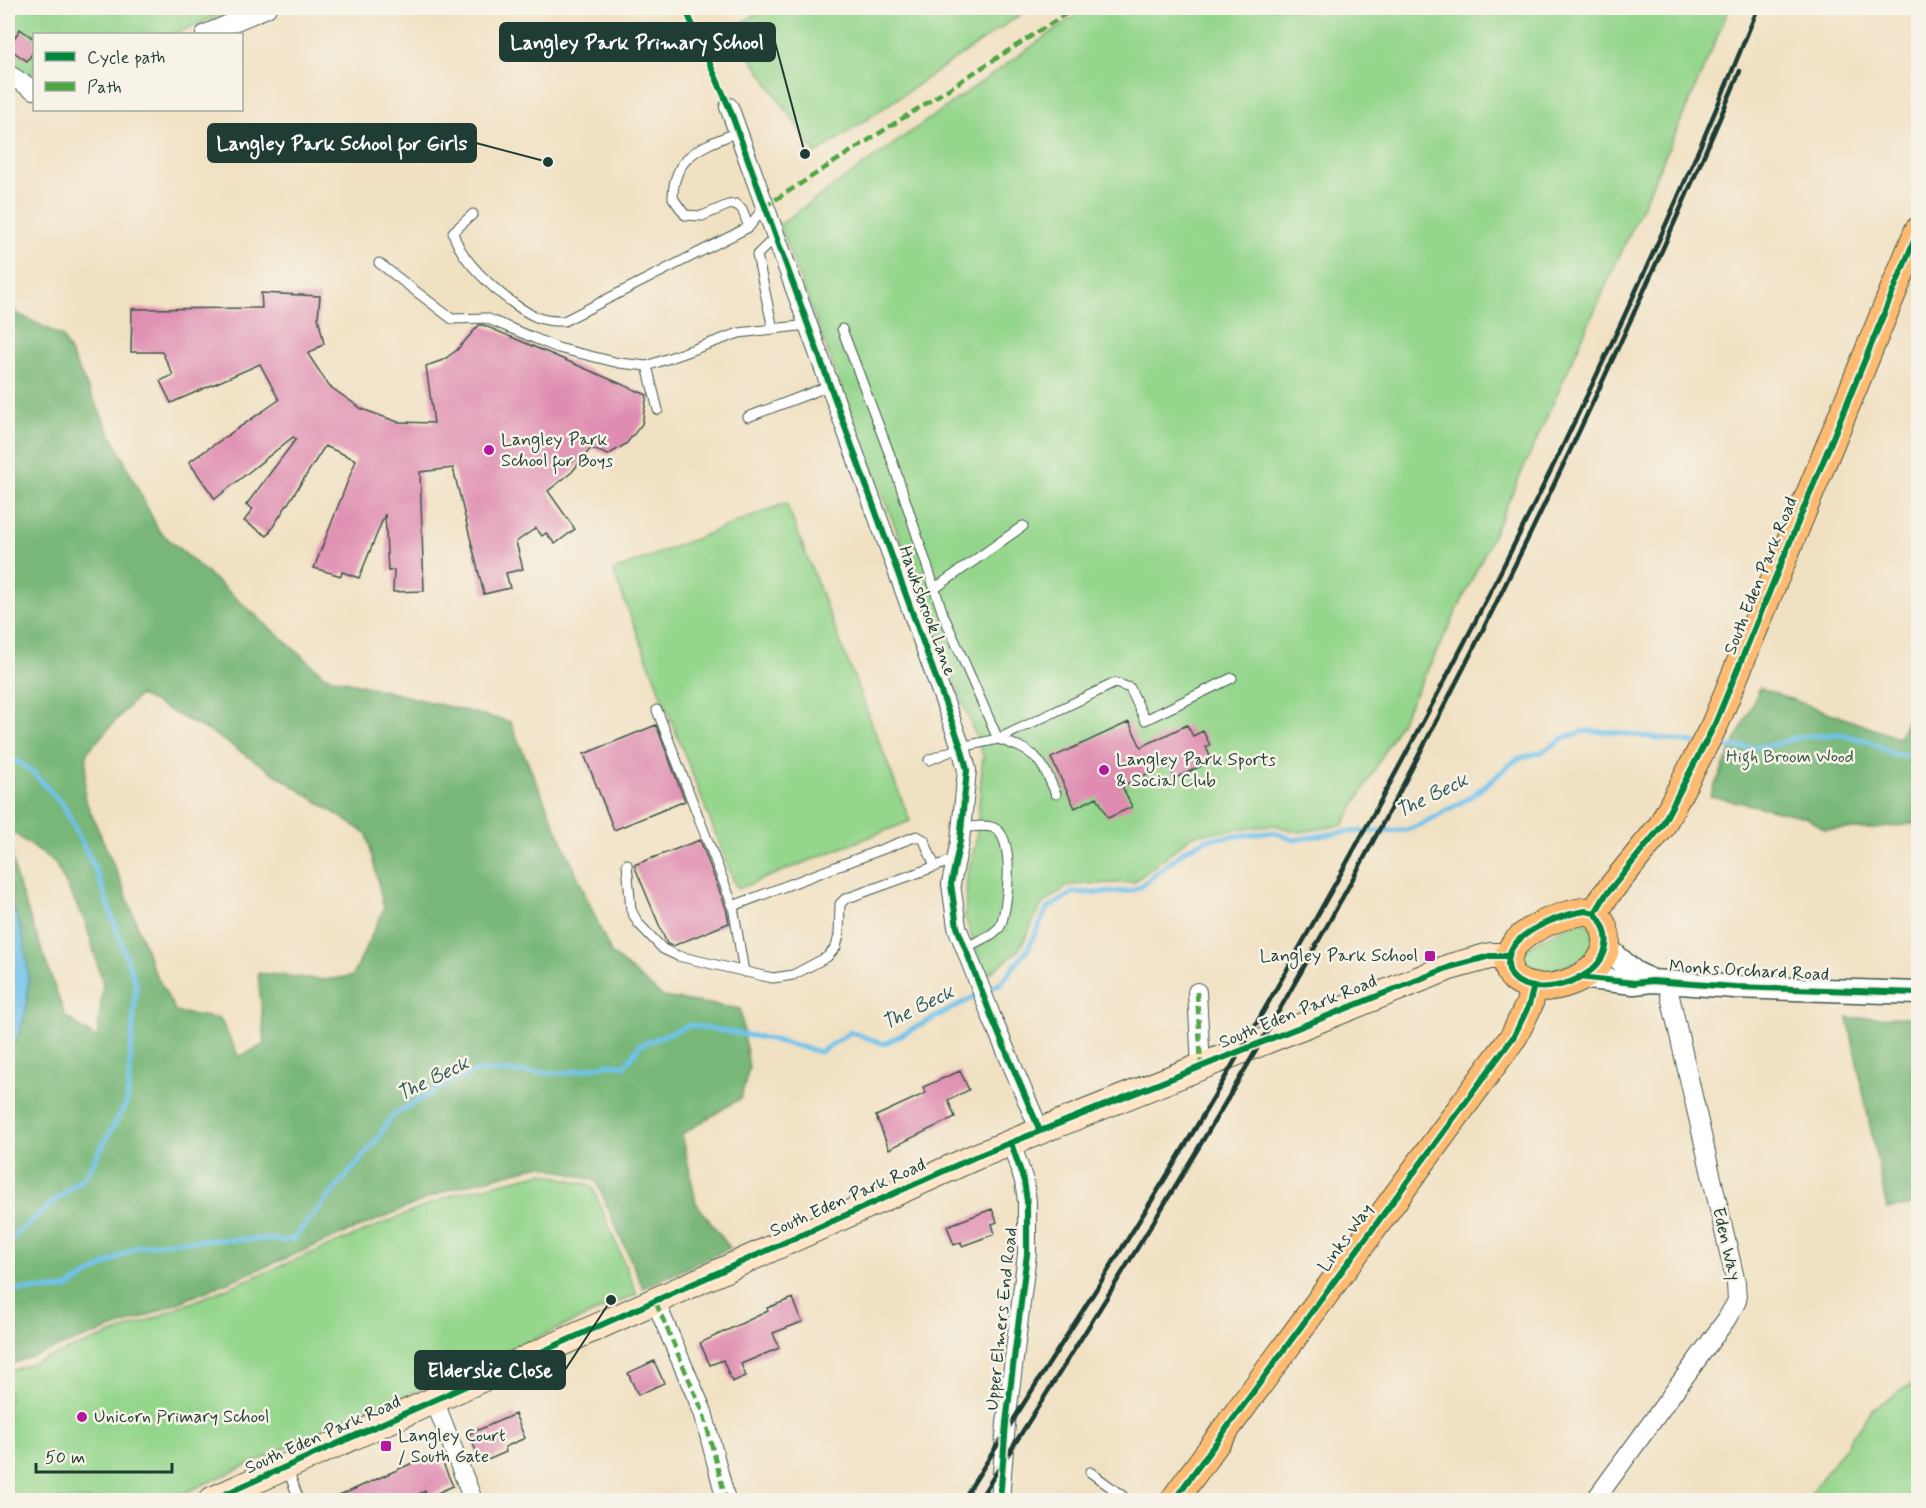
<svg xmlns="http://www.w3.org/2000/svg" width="1926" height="1508" font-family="Mynerve,sans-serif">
  <rect width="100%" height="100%" fill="#f7f3e8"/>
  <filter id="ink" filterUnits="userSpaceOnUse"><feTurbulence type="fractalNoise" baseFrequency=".0167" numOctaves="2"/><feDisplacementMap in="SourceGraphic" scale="12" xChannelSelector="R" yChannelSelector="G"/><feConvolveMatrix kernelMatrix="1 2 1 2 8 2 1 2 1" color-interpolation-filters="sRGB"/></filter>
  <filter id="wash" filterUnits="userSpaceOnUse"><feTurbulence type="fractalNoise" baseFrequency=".008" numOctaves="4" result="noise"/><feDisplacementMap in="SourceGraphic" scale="24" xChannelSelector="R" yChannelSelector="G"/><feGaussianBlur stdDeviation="1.35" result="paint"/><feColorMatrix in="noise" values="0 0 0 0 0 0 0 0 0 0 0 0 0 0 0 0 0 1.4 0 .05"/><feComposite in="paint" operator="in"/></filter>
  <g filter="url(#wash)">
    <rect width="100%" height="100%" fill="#f1e1c3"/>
    <path fill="#95d68d" stroke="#5a8a60" stroke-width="1.5" d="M8 8H236L175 34H34V88L8 72Z
      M765 8H1017L1021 14 816 154 732 30Z
      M1086 8H1729C1686 115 1636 218 1589 323 1513 493 1437 665 1343 825L1299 832 1274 825 1193 835 1134 882 1070 885 1042 904 1019 950 985 977 965 917 967 876 976 841 983 755 779 225Z
      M786 503 910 821 737 889 613 571Z
      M1580 919 1595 929 1592 953 1545 976 1524 974 1519 952Z
      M543 1173 592 1186 637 1294 168 1500H8V1372L145 1322 455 1194Z
      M1918 1380V1500H1806L1872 1409Z"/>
    <path fill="#78b778" stroke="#4c7a56" stroke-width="1.5" fill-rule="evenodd" d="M8 304 14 312 62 336 159 531 325 676 510 722 611 953 663 997 740 1009 749 1068 741 1098 682 1134 696 1203 730 1248 643 1288 596 1181 541 1165 451 1189 142 1318 8 1365ZM139 695 211 732 367 834 384 908 353 976 324 980 258 973 265 1044 239 1057 220 1019 176 1012 153 969 124 889 84 797 87 752ZM8 829 55 863 86 923 103 984 97 1039 65 1016 16 878Z
      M1760 688 1899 738 1918 693V823L1874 829H1824L1806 817 1710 796Z
      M1918 1017V1204L1887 1209 1848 1018Z"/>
    <path fill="#70c2ec" stroke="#488090" stroke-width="1.5" d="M8 897C30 941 39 1011 8 1053Z"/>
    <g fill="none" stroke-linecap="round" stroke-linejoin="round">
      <path stroke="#70c2ec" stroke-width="5" d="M1713 745 1738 748 1770 746 1798 737 1838 734 1869 741 1895 755 1918 753
        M8 755 34 773 65 808 97 873 136 985 127 1102 86 1175 8 1241
        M8 1290 65 1289 136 1247 176 1241 271 1239 281 1241 293 1239 373 1145 392 1116 449 1083 477 1071 566 1073 611 1064 625 1066 640 1045 690 1025 770 1039 820 1052 851 1032 884 1044 1001 983 1028 949 1047 909 1074 892 1093 893 1131 891 1140 887 1185 850 1208 839 1274 832 1293 840 1343 832 1406 830 1422 824 1472 796 1517 759 1542 752 1564 738 1584 731 1612 732 1695 743"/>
    </g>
    <g id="blocks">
      <path fill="#df8cb0" d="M20 29 34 39V51L27 61 8 48Z
        M261 293 320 296 318 317 324 344 308 354 329 386 362 409 398 422 434 423 426 366 443 360 457 350 479 325H483L647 395 642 424 626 444 608 455 591 448 572 472 548 491 575 529 555 544 546 533 542 536 536 528 516 542 523 569 506 573 510 588 484 594 453 468 420 472 424 591 393 592 394 570 388 571 385 514 359 578 342 572 341 576 314 568 356 460 325 446 267 536 244 521 253 509 246 505 296 439 293 437 215 499 189 462 279 400 260 364 171 403 160 381 173 375 162 352H131L132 309 262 308Z
        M1129 722 1141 747 1187 725 1193 736 1203 731 1210 745 1206 747 1212 761 1175 778 1168 764 1122 786 1132 807 1108 818 1097 797 1075 808 1051 758Z
        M656 725 685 801 614 830 584 754Z
        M700 840 726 908 729 923 673 946 667 944 634 865Z
        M960 1071 969 1090 948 1100 955 1117 889 1149 876 1116 926 1093 923 1087Z
        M992 1209 997 1222 992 1224 995 1234 962 1246 961 1242 954 1245 947 1226Z
        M793 1298 802 1322 773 1333 779 1348 741 1364 746 1376 732 1382 723 1360 710 1365 700 1343 768 1311 767 1308Z
        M654 1361 664 1383 638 1395 628 1373Z
        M515 1414 525 1438 505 1447 506 1452 481 1463 469 1434Z
        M426 1457 429 1462 440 1457 453 1486 428 1497 425 1491 405 1500H330Z"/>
    </g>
  </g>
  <g filter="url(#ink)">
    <use href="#blocks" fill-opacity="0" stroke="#3e5649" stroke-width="1.5"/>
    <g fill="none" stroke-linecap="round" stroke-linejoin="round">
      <defs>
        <path id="service" d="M738 132C704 146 673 154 673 198L685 215 702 216 728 205 736 204 742 209 749 227
          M473 214 453 232C460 263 509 304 536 317 545 321 554 321 564 321L749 227 764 207
          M379 263 452 319 486 318 558 348 619 363 647 366 739 333 807 325
          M773 329 757 255 775 237
          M842 329 893 463 943 614 998 739C1037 752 1040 757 1056 794
          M647 366 658 410
          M748 417 829 386
          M934 589 1023 526
          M657 710 733 906 744 972
          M929 760 961 747 998 739 1115 683 1130 688 1145 720 1232 678
          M961 828C971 827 985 824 994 828 1016 837 1008 908 1000 927L992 934 965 948
          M627 864 631 910 638 923 663 949 678 956 759 975 773 978 793 975 827 957 836 947 839 935 840 904 845 899 956 859
          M733 906 917 836 924 840 935 867
          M287 1467 299 1500
          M1090 1472 1128 1500"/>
        <path id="minor" d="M205 34 267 8
          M8 74 34 90
          M729 107 961 747 967 770 960 841 951 884 957 927 992 1018 1040 1131
          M1197 992 1201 1066
          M656 1303 703 1412 726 1500
          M435 1402 473 1500
          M1000 1500 1006 1423 1027 1254V1201L1024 1181 1011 1143
          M1595 1500 1726 1320 1737 1301 1736 1283 1667 983"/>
        <path id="tertiary" d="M1607 948 1634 972 1652 981
          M1579 977 1634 983 1652 981 1735 987 1918 993"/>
        <path id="secondary" d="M212 1500 975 1157 1450 967 1490 956H1508"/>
        <path id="primary" d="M1586 911 1595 913C1646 977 1511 1014 1508 964 1508 956 1510 949 1516 943 1531 926 1564 914 1586 911Z
          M1595 913 1605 896 1661 827 1715 724 1918 231
          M1174 1500 1514 1036 1529 1005 1533 989"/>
      </defs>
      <use href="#service" stroke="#3e5649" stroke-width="11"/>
      <use href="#minor" stroke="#3e5649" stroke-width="20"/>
      <use href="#tertiary" stroke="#3e5649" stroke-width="25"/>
      <use href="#secondary" stroke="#3e5649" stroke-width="28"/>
      <use href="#primary" stroke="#3e5649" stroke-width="29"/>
      <use href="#service" stroke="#fff" stroke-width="9"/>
      <use href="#minor" stroke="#fff" stroke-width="18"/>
      <use href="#tertiary" stroke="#fff" stroke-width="22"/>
      <use href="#secondary" stroke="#ffe4c6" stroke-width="26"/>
      <use href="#primary" stroke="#ffbb71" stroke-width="27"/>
      <path stroke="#1f3d34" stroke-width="4.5" d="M963 1500C1048 1363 1138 1228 1219 1088 1422 740 1607 381 1758 8
        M979 1500C1100 1310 1220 1119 1329 922 1482 646 1617 361 1740 71"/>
      <path stroke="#4fa644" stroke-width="4.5" stroke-dasharray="9 4.5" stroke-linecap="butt" d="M764 207 1075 8
        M1197 992 1201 1066
        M656 1303 703 1412 726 1500"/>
      <defs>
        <path id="cycleway" d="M685 8 729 107 961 747 967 770 960 841 951 884 957 927 992 1018 1040 1131
          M1586 911 1595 913C1646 977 1511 1014 1508 964 1508 956 1510 949 1516 943 1531 926 1564 914 1586 911Z
          M1595 913 1605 896 1661 827 1715 724 1918 231
          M1579 977 1634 983 1652 981 1735 987 1918 993
          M212 1500 975 1157 1450 967 1490 956H1508
          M1000 1500 1006 1423 1027 1254V1201L1024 1181 1011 1143
          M1174 1500 1514 1036 1529 1005 1533 989"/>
      </defs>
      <use href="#cycleway" stroke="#f7f3e8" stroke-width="10"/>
      <use href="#cycleway" stroke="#00873e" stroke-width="6"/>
    </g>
  </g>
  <g fill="#b5179e" stroke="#f7f3e8" stroke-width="2">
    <circle cx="489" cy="450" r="6"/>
    <circle cx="1104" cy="770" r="6"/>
    <rect x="1424" y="950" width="12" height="12" rx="3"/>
    <circle cx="82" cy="1417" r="6"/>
    <rect x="380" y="1440" width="12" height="12" rx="3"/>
  </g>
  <g text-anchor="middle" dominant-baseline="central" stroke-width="5" stroke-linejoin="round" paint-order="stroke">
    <g font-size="18" fill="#1f3d34" stroke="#f7f3e8" text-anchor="start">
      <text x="501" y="440">Langley Park<tspan x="501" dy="21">School for Boys</tspan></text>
      <text x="1116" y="760">Langley Park Sports<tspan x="1116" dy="21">&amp; Social Club</tspan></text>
      <text x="1418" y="956" text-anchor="end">Langley Park School</text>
      <text x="94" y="1417">Unicorn Primary School</text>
      <text x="398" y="1436">Langley Court<tspan x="398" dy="21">/ South Gate</tspan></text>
    </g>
    <g font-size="18" fill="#1f3d34" stroke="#f7f3e8">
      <text transform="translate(1761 576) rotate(-68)">South Eden Park Road</text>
      <text transform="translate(927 611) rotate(70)">Hawksbrook Lane</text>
      <text transform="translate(1749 971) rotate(3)">Monks Orchard Road</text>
      <text transform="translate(1298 1012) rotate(-22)">South Eden Park Road</text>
      <text transform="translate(848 1198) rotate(-24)">South Eden Park Road</text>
      <text transform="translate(1346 1238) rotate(-54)">Links Way</text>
      <text transform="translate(1726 1244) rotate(77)">Eden Way</text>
      <text transform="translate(1002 1319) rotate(-84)">Upper Elmers End Road</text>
      <text transform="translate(323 1435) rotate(-24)">South Eden Park Road</text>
    </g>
    <g font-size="18" fill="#375c46" stroke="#f7f3e8">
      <text x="1790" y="757">High Broom Wood</text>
    </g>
    <g font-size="20" font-style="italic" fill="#2f5859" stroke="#f7f3e8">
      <text transform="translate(1432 796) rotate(-26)">The Beck</text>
      <text transform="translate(918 1008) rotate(-26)">The Beck</text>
      <text transform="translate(433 1079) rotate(-26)">The Beck</text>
    </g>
  </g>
  <path fill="none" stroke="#1f3d34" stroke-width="2" d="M805 154L775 42M548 162L476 143M611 1300L565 1370"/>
  <g fill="#1f3d34" stroke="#f7f3e8" stroke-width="2">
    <circle cx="805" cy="154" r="6"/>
    <circle cx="548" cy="162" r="6"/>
    <circle cx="611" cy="1300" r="6"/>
  </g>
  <g fill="#1f3d34" stroke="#1f3d34" stroke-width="2">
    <rect x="500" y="23" width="275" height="38" rx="6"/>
    <rect x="208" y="124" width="268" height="38" rx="6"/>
    <rect x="415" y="1351" width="150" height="38" rx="6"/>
  </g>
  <g font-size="20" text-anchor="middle" font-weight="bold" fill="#fff">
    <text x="637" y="49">Langley Park Primary School</text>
    <text x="342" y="150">Langley Park School for Girls</text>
    <text x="490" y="1377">Elderslie Close</text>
  </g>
  <rect width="1926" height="1508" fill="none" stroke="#f7f3e8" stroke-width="30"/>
  <rect x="33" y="33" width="210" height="78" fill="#f7f3e8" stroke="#a1aaa0" stroke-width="1.5"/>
  <rect x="45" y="52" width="30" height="9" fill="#00873e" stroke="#a1aaa0" stroke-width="1.5"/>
  <text x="87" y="63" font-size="18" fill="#1f3d34">Cycle path</text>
  <rect x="45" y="82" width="30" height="9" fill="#4fa644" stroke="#a1aaa0" stroke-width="1.5"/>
  <text x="87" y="93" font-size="18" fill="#1f3d34">Path</text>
  <path d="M36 1463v9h136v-9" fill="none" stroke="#1f3d34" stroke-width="3"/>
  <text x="45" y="1463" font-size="18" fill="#1f3d34" stroke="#f7f3e8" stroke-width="4.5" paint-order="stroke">50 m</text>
</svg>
